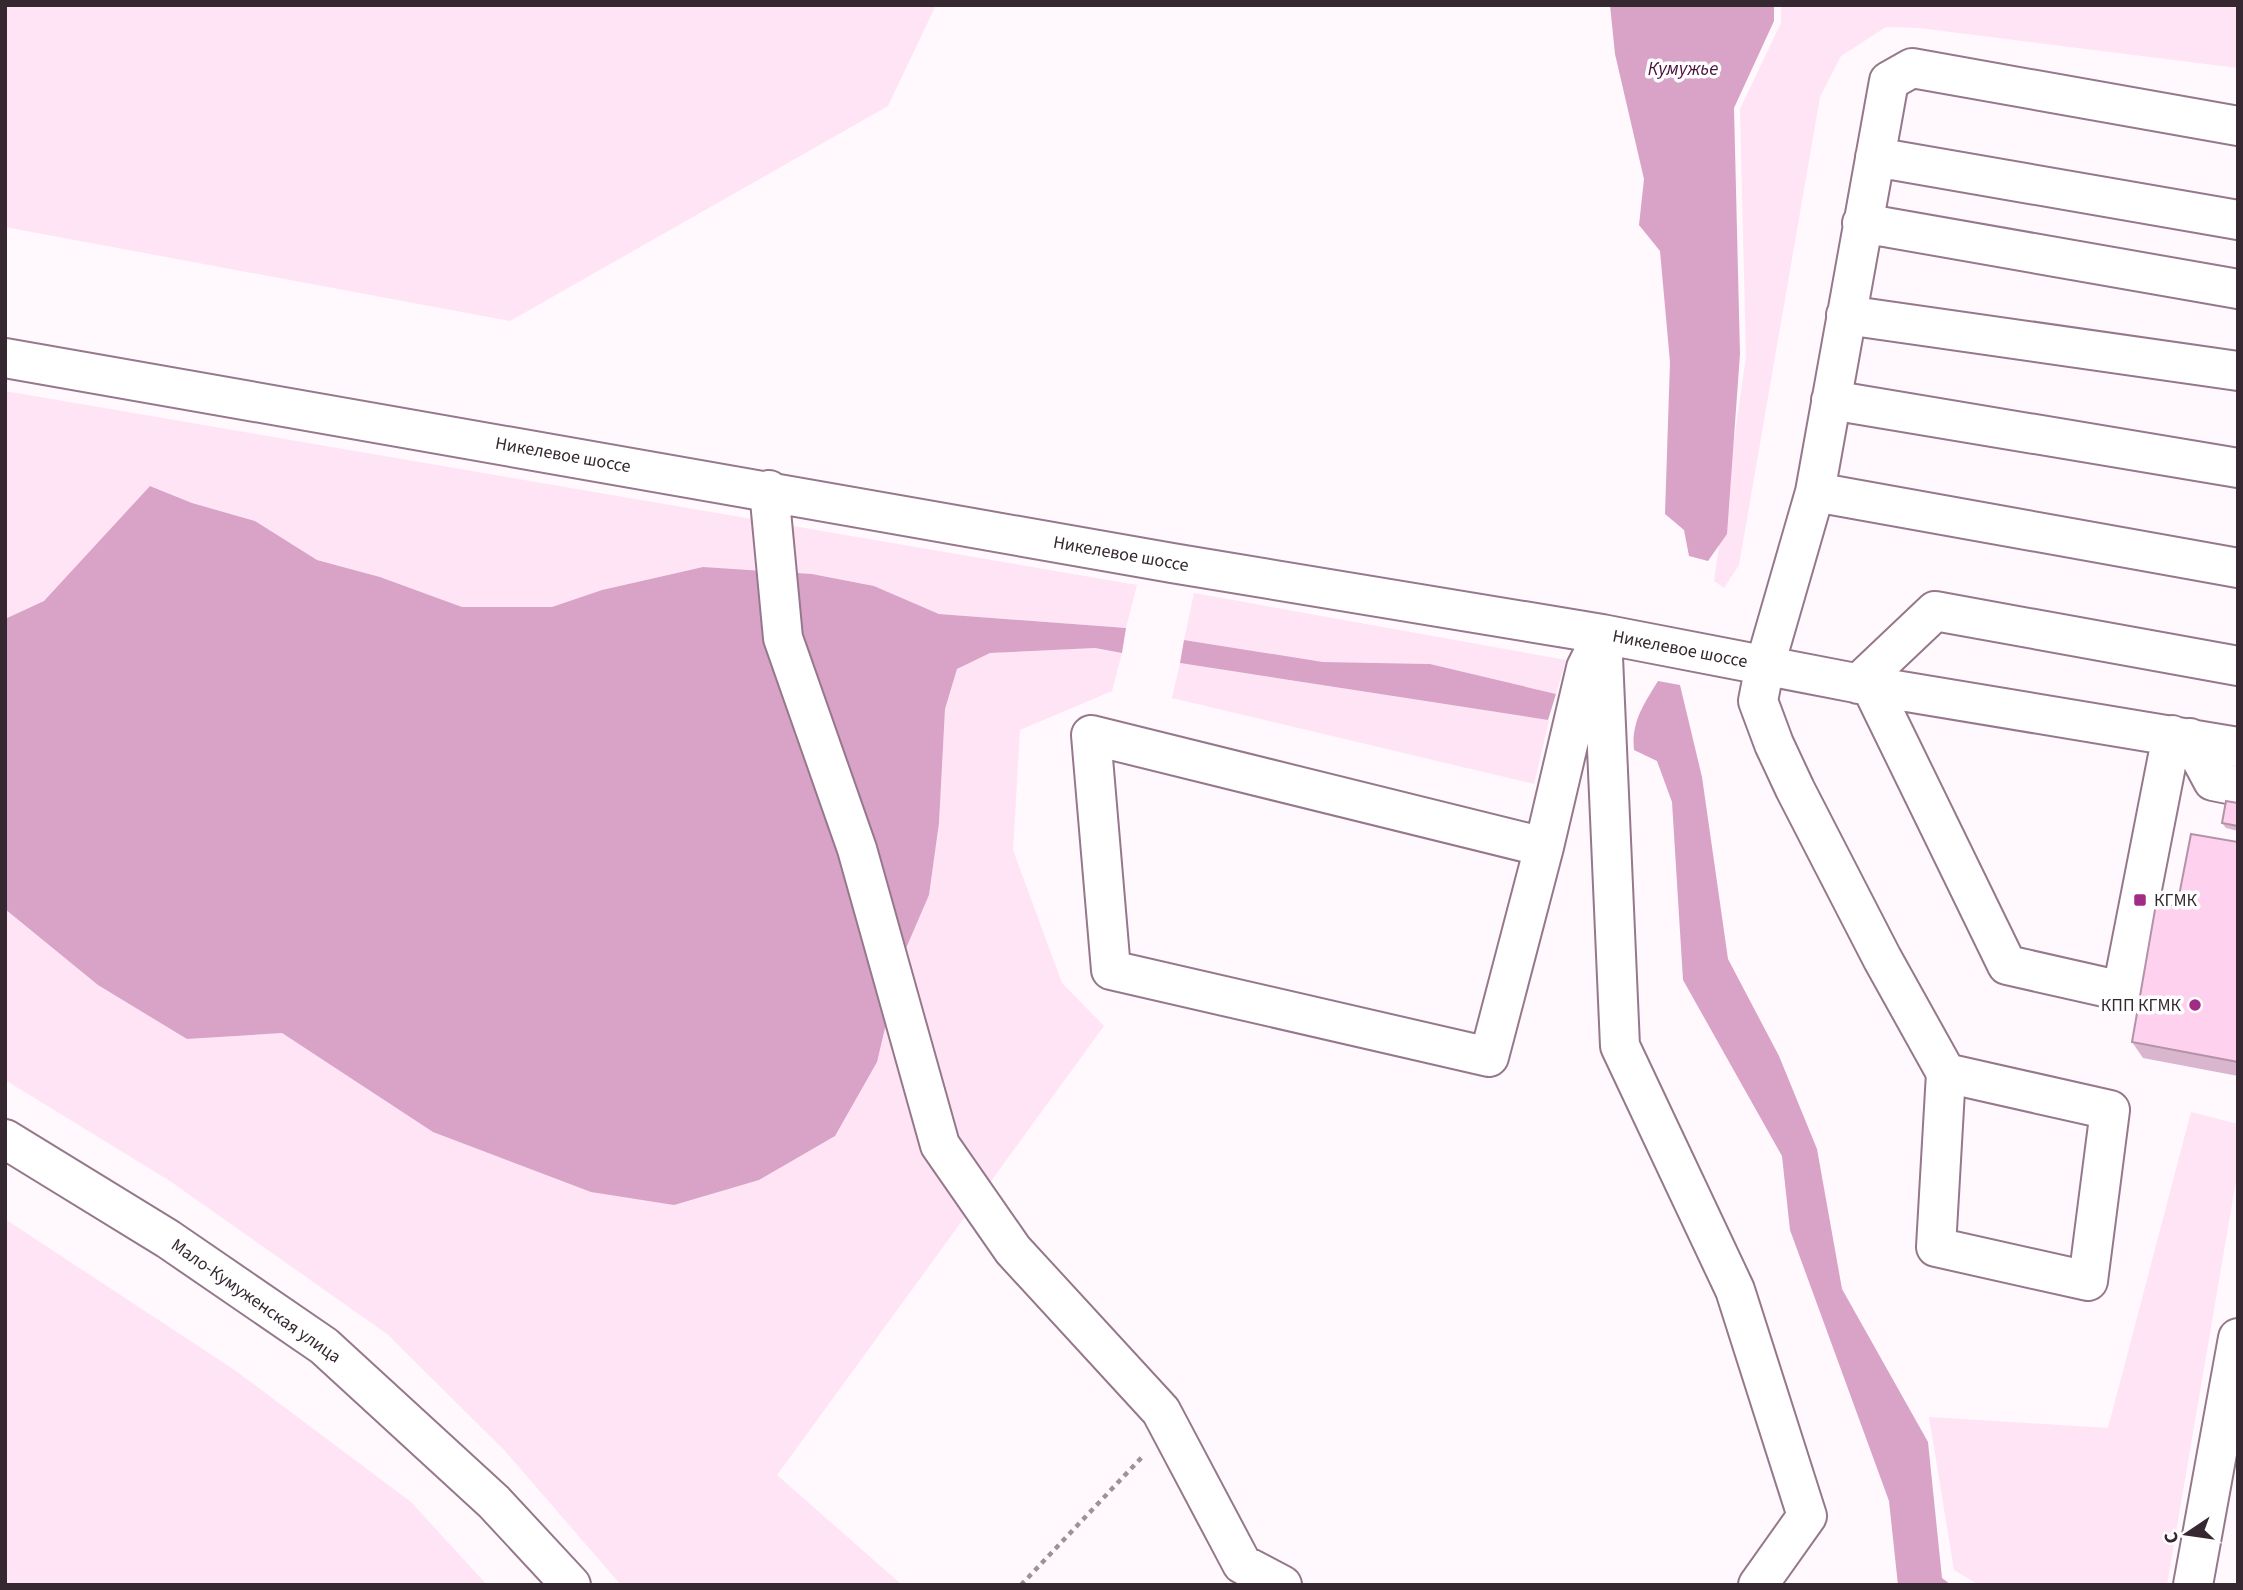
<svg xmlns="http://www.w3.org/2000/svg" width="2243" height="1590" font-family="'Source Sans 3',sans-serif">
  <rect width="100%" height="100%" fill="#fff8fc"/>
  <path fill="#fee4f5" d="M5 5H936L888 106 510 321 5 227Z
    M1781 5H2238V68L1919 28 1886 27 1841 56 1820 97 1739 565 1724 588 1714 581 1746 357 1740 109 1781 23Z
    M5 391 1137 585 1126 628 939 614 874 586 812 574 703 567 602 590 552 607H462L380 577 317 560 255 521 192 503 151 486 44 602 5 619Z
    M1194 593 1566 660 1556 694 1430 664 1323 662 1184 640Z
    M1095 648 1122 653 1112 691 1020 730 1013 850 1062 983 1104 1026 777 1475 902 1585H621L505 1451 387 1334 170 1181 5 1080V909L187 1039 282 1033 434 1132 901 960 929 895 939 823 945 709 957 669 990 653Z
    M1180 663 1549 720 1534 784 1172 698Z
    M2191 1112 2238 1124V1169L2167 1585H1979L1954 1570 1929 1417 2108 1428Z
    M5 1219 236 1371 411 1502 487 1585H5Z"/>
  <path fill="#d8a3c7" d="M1610 5H1774V21L1734 108 1740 354 1727 534 1708 561 1689 556 1684 530 1665 514 1670 362 1660 251 1639 225 1644 179 1615 54Z
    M150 486 192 503 255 521 317 560 380 577 462 607H552L602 590 703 567 812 574 874 586 939 614 1126 628 1122 653 1095 648 990 653 957 669 945 709 939 823 929 895 901 960 877 1062 835 1136 759 1180 674 1205 591 1192 433 1132 282 1033 187 1039 98 985 5 909V619L44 601Z
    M1184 640 1323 662 1430 664 1556 694 1548 720 1180 663Z
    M1658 681 1680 685 1702 777 1728 959 1779 1056 1817 1149 1842 1289 1928 1442 1942 1578 1951 1585H1898L1889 1501 1790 1230 1782 1156 1683 980 1672 802 1657 761 1634 750C1631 722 1644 704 1658 681Z"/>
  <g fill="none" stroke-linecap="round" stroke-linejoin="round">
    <defs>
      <path id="minor" d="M1875 157 2238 220
        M1862 223 2238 289
        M1846 315 2238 371
        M5 358 1172 563 1602 634 1871 686 2238 747
        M1831 400 2238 468
        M769 490 783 638 857 849 940 1145 1013 1250 1161 1411 1242 1564 1282 1585
        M1815 492 2238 568
        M1602 634 1620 1046 1735 1290 1807 1516 1758 1585
        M1858 684 1935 611 2238 666
        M1871 686 2007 965 2122 991 2172 735
        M1091 735 1544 847 1489 1057 1111 970Z
        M2190 738 2213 781 2238 786
        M1544 847 1586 668 1594 652
        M1946 1073 1936 1247 2088 1281 2110 1110 1946 1073 1882 958 1795 789 1774 744 1758 701 1765 665 1815 492 1889 81 1912 68 2238 126
        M5 1139 168 1239 324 1346 494 1502 571 1585
        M2193 1585 2238 1338"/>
    </defs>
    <use href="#minor" stroke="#96788c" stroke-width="42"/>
    <path stroke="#9c9298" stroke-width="4.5" stroke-dasharray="5 5" stroke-linecap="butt" d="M1021 1585 1143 1456"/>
    <use href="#minor" stroke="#fff" stroke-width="38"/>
  </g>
  <path fill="#dab5ce" d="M2238 803V831L2226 828 2222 823Z
    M2238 842V1076L2143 1058 2132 1042 2177 906Z"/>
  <path fill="#fed2ef" stroke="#b293a7" stroke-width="2" d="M2226 801 2238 803V826L2222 823Z
    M2191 834 2238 842V1062L2132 1042 2156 904 2177 906Z"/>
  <g fill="#a12b85" stroke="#fff" stroke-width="2.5">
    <rect x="2133" y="893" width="14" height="14" rx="3.5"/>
    <circle cx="2195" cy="1005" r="7"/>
  </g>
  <g text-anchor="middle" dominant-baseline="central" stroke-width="7" stroke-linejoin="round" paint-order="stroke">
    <g font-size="18" fill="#352831" stroke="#fff">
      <text transform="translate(563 455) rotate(10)">Никелевое шоссе</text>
      <text transform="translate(1121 554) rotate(10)">Никелевое шоссе</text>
      <text transform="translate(1680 649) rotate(11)">Никелевое шоссе</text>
      <text transform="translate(256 1301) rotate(35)">Мало-Кумуженская улица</text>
    </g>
    <g font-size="18" fill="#352831" stroke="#fff" text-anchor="start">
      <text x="2154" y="900">КГМК</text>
      <text x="2181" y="1005" text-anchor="end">КПП КГМК</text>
    </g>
    <g font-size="19" font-style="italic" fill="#4c0e3d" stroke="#fff">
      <text x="1683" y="69">Кумужье</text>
    </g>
  </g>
  <rect width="2243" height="1590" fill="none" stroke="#352831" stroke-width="14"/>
  <g transform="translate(2187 1534) rotate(257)" stroke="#ffffff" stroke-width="5" paint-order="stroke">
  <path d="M0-5L12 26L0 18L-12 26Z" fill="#352831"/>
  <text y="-10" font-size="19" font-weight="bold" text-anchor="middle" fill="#352831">С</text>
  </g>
</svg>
